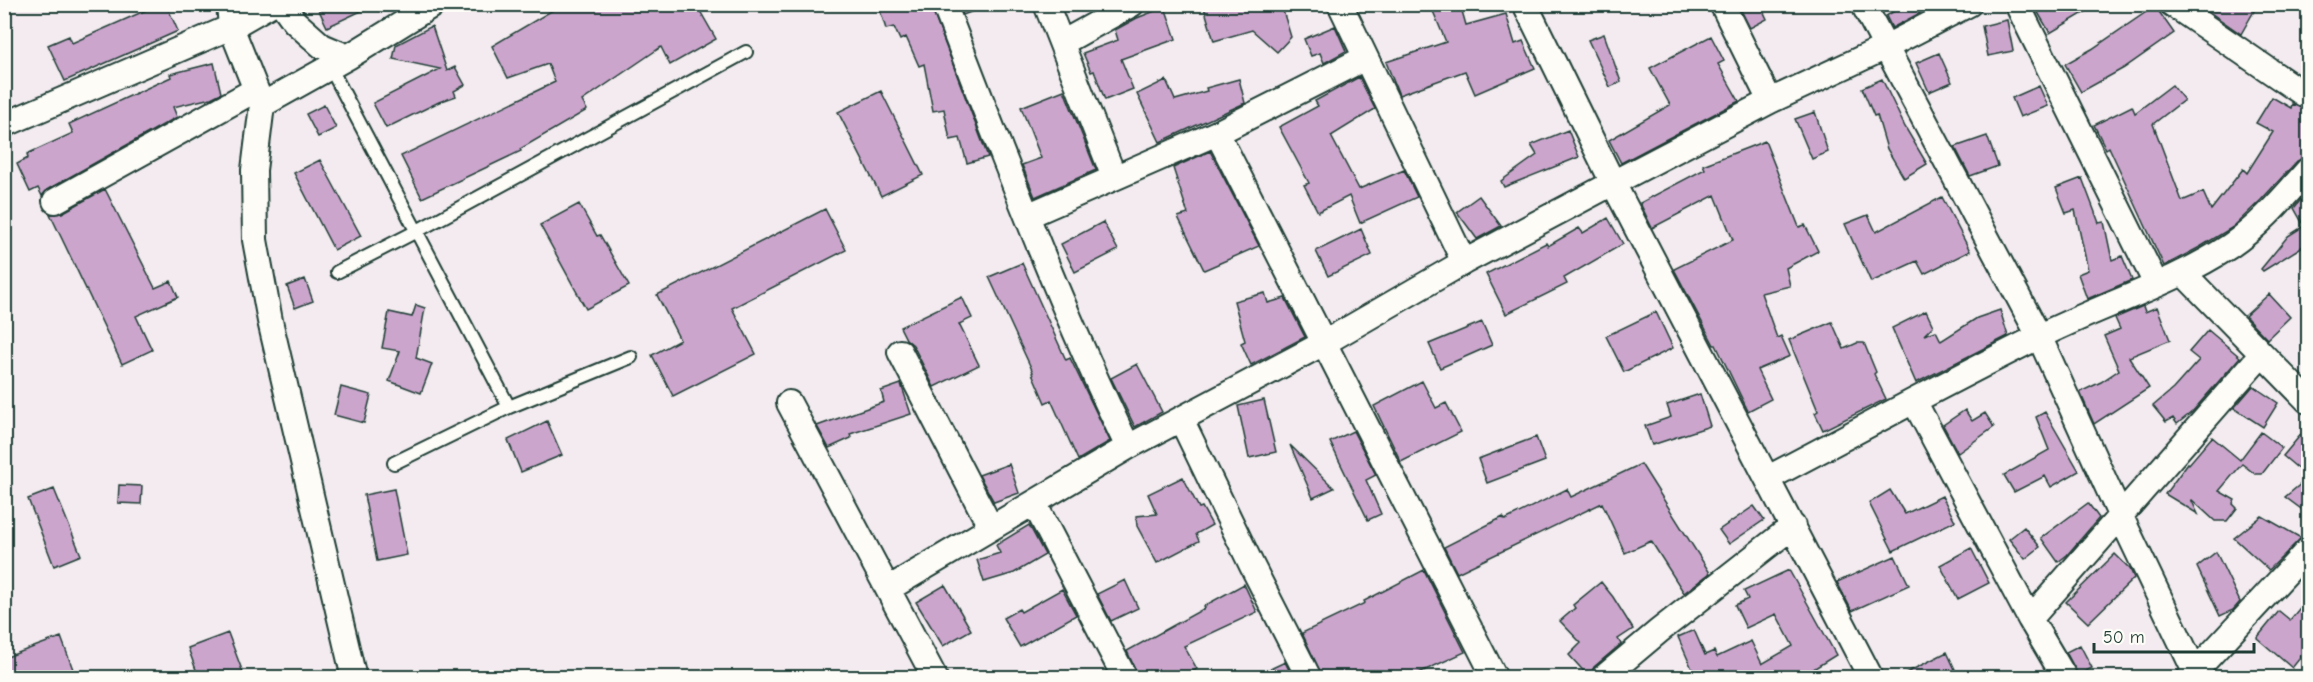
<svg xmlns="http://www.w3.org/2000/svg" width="2313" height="682" font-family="'Comic Neue',sans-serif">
  <rect width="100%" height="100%" fill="#f3ebef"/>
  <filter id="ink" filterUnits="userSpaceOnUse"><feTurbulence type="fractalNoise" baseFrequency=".0167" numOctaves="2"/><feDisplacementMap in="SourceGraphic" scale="12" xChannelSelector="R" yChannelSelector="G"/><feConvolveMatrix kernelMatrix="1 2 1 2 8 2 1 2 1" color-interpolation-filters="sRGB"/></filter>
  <g filter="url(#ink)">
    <path fill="#cca5cd" stroke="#1f3d34" stroke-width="1.5" d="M160 4H166L178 31 65 81 48 45 69 36 72 43Z
      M316 4H376L327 27Z
      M563 4H696L716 39 670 65 661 47 582 101 587 110 520 149 521 151 422 198 401 156 555 82 548 64 508 78 492 46Z
      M878 4H930L988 157 967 163 960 138 950 140 944 109 933 111 924 64 919 66 906 37 900 40 894 27 886 29Z
      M959 4H985L986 6 963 15Z
      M1203 4H1281L1291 37 1277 52 1252 30 1214 41Z
      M1430 4H1460L1466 25 1506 14 1515 44 1523 41 1535 68 1475 94 1465 71 1399 95 1386 62 1446 42Z
      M1738 4H1760L1767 19 1750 28Z
      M1906 4H1915L1920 13 1892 28 1886 16Z
      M2033 4H2099L2050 33Z
      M2198 4H2258L2241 34Z
      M2155 6 2174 33 2124 68 2081 92 2065 64 2092 49Z
      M1165 7 1176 39 1121 59 1133 89 1105 100 1094 71 1091 72 1083 53 1118 40 1115 30 1137 18Z
      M2007 20 2013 51 1988 56 1982 26Z
      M432 26 447 71 455 67 465 85 454 91 456 96 439 102 386 128 373 103 440 69 393 59 396 45Z
      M1335 26 1346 51 1324 63 1320 53 1311 56 1304 39Z
      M1604 34 1621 82 1610 87 1588 40Z
      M1711 36 1724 61 1718 64 1739 101 1621 163 1609 140 1670 105 1650 68Z
      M1939 53 1952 82 1929 92 1916 63Z
      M214 63 221 93 211 98 173 107 177 117 48 189 42 196 38 188 30 192 17 164 28 158 27 154 73 133 69 124 171 77 170 74Z
      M1359 77 1375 109 1331 136 1359 189 1404 170 1417 197 1360 223 1349 196 1318 212 1304 185 1309 183 1279 127 1318 106 1315 101Z
      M1239 79 1245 103 1160 142 1137 94 1166 80 1175 100 1207 91 1206 88Z
      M1882 79 1905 127 1927 164 1904 178 1887 149 1877 115 1874 116 1862 88Z
      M2172 85 2184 100 2153 124 2182 201 2203 192 2211 210 2243 169 2247 173 2273 132 2256 123 2272 97 2291 108 2292 104 2308 111V156L2297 161 2261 200 2233 227 2200 247 2164 266 2109 147 2106 149 2094 125 2132 106 2135 113Z
      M2039 86 2048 106 2020 117 2012 98Z
      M1064 90 1096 170 1035 197 1022 165 1041 158 1021 107Z
      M881 91 923 175 881 196 838 112Z
      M324 105 336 128 318 137 306 114Z
      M1815 112 1828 152 1812 159 1795 119Z
      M1568 130 1579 157 1504 187 1501 181 1537 155 1531 145Z
      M1987 136 1998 166 1970 176 1955 147Z
      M1765 141 1799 227 1805 225 1818 251 1786 268 1790 286 1761 293 1777 338 1781 336 1790 356 1757 370 1771 399 1748 411 1716 345H1714L1674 269 1733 240 1715 195 1652 228 1640 203 1705 169 1703 165Z
      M1210 151 1259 246 1204 270 1178 217 1188 214 1173 168Z
      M320 160 361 236 334 250 294 173Z
      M2082 178 2099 223 2104 222 2112 260 2122 256 2132 280 2087 299 2078 274 2088 270 2075 210 2066 213 2056 188Z
      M105 189 155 288 171 281 178 297 136 316 152 350 122 364 50 214 62 213Z
      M2308 191V243L2263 271 2261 269 2288 236 2304 226 2294 208Z
      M1479 196 1501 226 1477 239 1457 212Z
      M1942 197 1970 251 1924 274 1917 261 1871 282 1845 224 1868 215 1876 232Z
      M579 204 597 236 600 235 629 286 586 309 540 225Z
      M825 209 846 250 732 308 756 354 673 396 652 355 680 340 657 295Z
      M1608 218 1623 244 1564 278 1567 284 1506 314 1486 274 1546 243 1548 246 1579 228 1583 233Z
      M1103 222 1118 250 1075 272 1061 244Z
      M1361 229 1372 255 1328 276 1316 251Z
      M1022 263 1066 360 1070 358 1110 441 1078 460 1051 400 1045 403 1032 373 1033 372 989 277Z
      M305 279 313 301 295 308 287 286Z
      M1265 293 1268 303 1285 298 1305 337 1251 365 1241 343 1245 341 1234 301Z
      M2269 294 2290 317 2267 339 2245 316Z
      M962 297 972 318 959 324 979 365 934 387 913 345 906 339 900 327Z
      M416 305 425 308 416 358 432 364 421 393 389 381 400 351 382 348 389 312 412 317Z
      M2143 306 2145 312 2157 307 2170 340 2129 357 2149 388 2094 424 2080 392 2101 382 2119 370 2104 336 2120 329 2115 318Z
      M2000 310 2008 336 1916 383 1892 328 1926 311 1933 326 1924 335 1936 331 1941 341 1977 318Z
      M1656 312 1673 348 1624 372 1606 336Z
      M1482 322 1492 345 1440 368 1429 344Z
      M1832 322 1844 349 1857 343H1864L1876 372 1874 374 1886 399 1823 430 1815 413 1818 411 1789 340Z
      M2208 330 2240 357 2192 412 2177 424 2173 418 2166 422 2153 406 2173 389 2199 360 2189 352Z
      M1137 364 1162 412 1135 427 1111 378Z
      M1422 381 1436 408 1446 403 1461 432 1401 462 1374 406Z
      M901 384 911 414 850 434 851 438 829 448 817 426 884 402 881 391Z
      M2253 386 2278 403 2263 427 2234 408Z
      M341 387 371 395 364 423 334 415Z
      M1700 394 1710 426 1652 445 1645 426 1671 417 1667 405Z
      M1264 400 1276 452 1249 458 1238 406Z
      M1965 410 1972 421 1985 413 1994 427 1958 453 1943 425Z
      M2045 412 2079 471 2051 487 2045 476 2014 492 2004 475 2049 450 2036 417Z
      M547 421 562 455 521 472 508 440Z
      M2308 426V477L2283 456Z
      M1353 431 1376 475 1366 480 1381 514 1368 520 1330 442Z
      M2261 432 2282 448 2262 474H2255L2242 464 2219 491 2235 500 2233 504 2237 508 2227 521H2215L2191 499 2198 514 2165 494 2188 463 2189 464 2212 437 2240 460Z
      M1536 437 1545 461 1487 483 1478 459Z
      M1290 445 1334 488 1313 498Z
      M1009 464 1019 493 994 502 979 475Z
      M1641 464 1710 573 1684 593 1651 541 1625 553 1602 503 1457 573 1444 547 1503 517 1505 520 1567 489 1571 497Z
      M1183 477 1199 508 1202 507 1212 525 1196 534 1199 541 1157 563 1137 526 1136 516 1157 514 1148 494Z
      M2308 478V514L2285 497Z
      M119 485 142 486 141 504 118 503Z
      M54 489 81 555 54 566 28 499Z
      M394 489 407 555 377 561 364 495Z
      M1890 490 1905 514 1942 496 1955 521 1893 551 1869 503Z
      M2088 503 2099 518 2067 555 2058 562 2041 538Z
      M1754 506 1764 520 1729 544 1719 530Z
      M2262 516 2301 538 2269 570 2234 538Z
      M1029 525 1045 555 1014 573 984 582 977 560 1000 553 996 545Z
      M2024 527 2040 547 2025 559 2009 539Z
      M1971 548 1989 583 1958 599 1940 565Z
      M2216 552 2240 602 2233 610 2220 616 2197 567Z
      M2115 554 2130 569 2134 578 2088 623 2066 602Z
      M1895 556 1909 585 1852 611 1837 582Z
      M1424 570 1465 652 1408 678H1323L1302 633 1365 603 1364 601Z
      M1789 570 1836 655 1799 678H1696L1678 637 1694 630 1705 655 1714 651 1717 657 1751 641 1762 664 1793 646 1776 614 1746 628 1735 605 1748 599 1744 591Z
      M1125 580 1138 608 1111 621 1097 594Z
      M1601 582 1613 597 1633 629 1618 639 1621 644 1594 667 1589 677 1569 655 1581 643 1560 621 1575 608 1573 605Z
      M1244 584 1257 612 1184 646 1197 669 1182 678H1139L1127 651 1205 608 1204 606Z
      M945 585 971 630 943 646 916 602Z
      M1062 589 1076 615 1020 647 1003 618 1019 609 1021 612Z
      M2308 598V648L2292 668 2257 638 2279 611 2290 620Z
      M228 633 245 678H199L188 648Z
      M61 637 74 672 59 678H4V658Z
      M2080 645 2092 668 2078 675 2066 652Z
      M1947 652 1959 678H1896Z
      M1285 662 1293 678H1251Z"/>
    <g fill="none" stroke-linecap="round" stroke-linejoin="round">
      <defs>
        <path id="lane" d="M330 67 509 407
          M337 272 417 231 746 52
          M394 463 509 407 631 357"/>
        <path id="street" d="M229 4 231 27 262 105 254 170 255 240 270 321 354 678
          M282 4 295 22 322 46 348 57
          M944 4C1002 153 1058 303 1128 447
          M1046 4 1114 177
          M1340 4 1464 262
          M1722 4 1770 101
          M1863 4 2039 336 2121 517 2198 678
          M2017 4 2156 284
          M2172 4 2308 97
          M1062 43 1132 4
          M262 105 348 57 434 4
          M4 125 231 27 271 4
          M1217 133 1495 678
          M55 201 255 90
          M1027 216 1217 133 1365 58
          M2184 274 2308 401
          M900 352 991 528
          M1914 401 2030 619 2065 678
          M789 403 935 678
          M1181 419 1252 566 1309 678
          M1768 478C1858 431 1947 382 2038 337 2101 305 2171 285 2230 246 2261 225 2284 197 2308 170
          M1034 503 1125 678
          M888 589 1128 447 1324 343 1464 262 1613 183 1525 4
          M2030 619 2262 354
          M1603 678 1659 631 1793 526
          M1871 678 1613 183 1770 101 1884 48 1969 4
          M2189 678 2308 550"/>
      </defs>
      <use href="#lane" stroke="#1f3d34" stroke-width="16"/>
      <use href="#street" stroke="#1f3d34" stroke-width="28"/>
      <use href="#lane" stroke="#fdfcf7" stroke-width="12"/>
      <use href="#street" stroke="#fdfcf7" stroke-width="24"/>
    </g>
  </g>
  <rect width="2313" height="682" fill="none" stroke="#fdfcf7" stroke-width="24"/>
  <rect x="12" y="12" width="2289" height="658" fill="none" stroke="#1f3d34" stroke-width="2" filter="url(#ink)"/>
  <path d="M2094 643v9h160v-9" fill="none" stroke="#1f3d34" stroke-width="3"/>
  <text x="2103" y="643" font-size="18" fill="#1f3d34" stroke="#fdfcf7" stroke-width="4.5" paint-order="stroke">50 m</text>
</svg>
